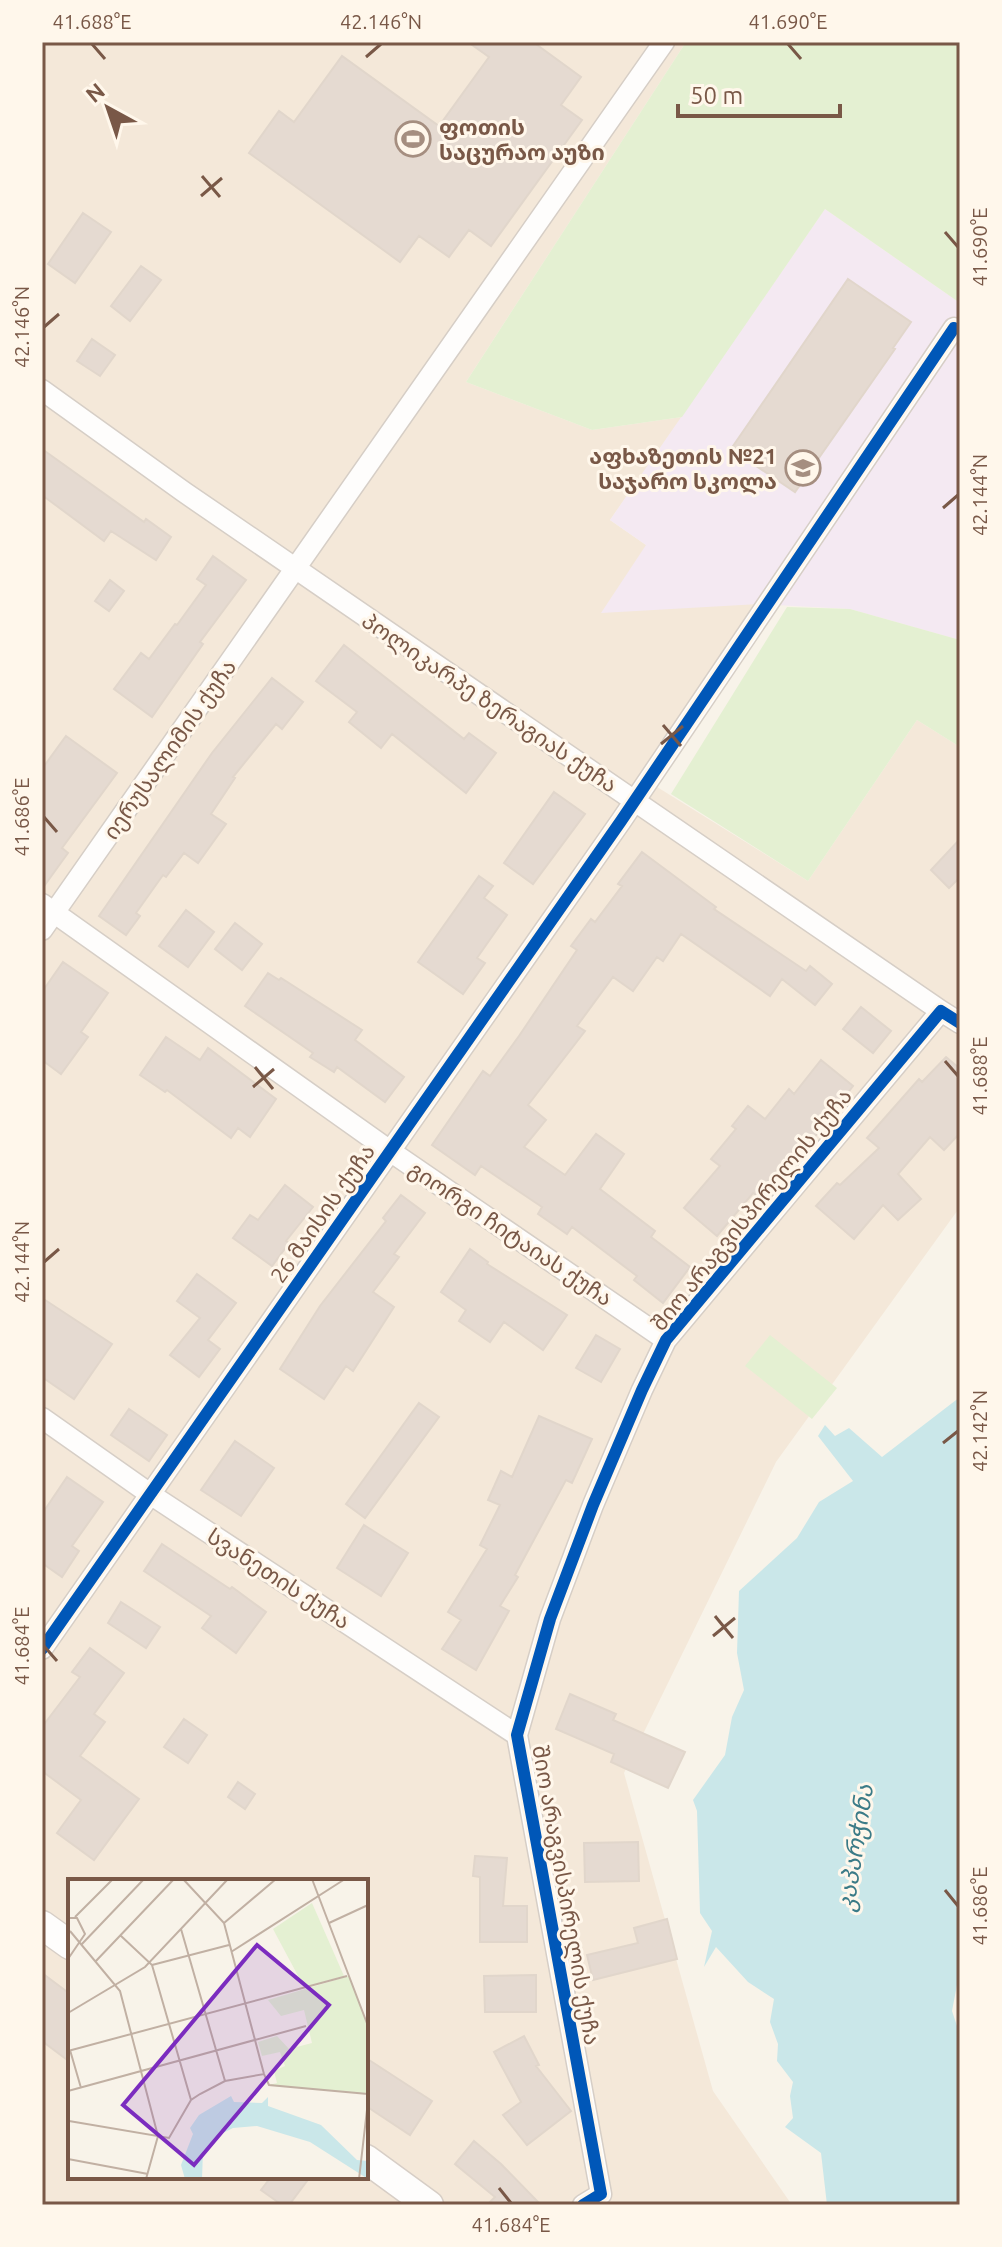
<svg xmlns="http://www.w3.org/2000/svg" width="1002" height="2247" font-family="Ubuntu,'Noto Sans Georgian',sans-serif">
  <rect width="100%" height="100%" fill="#f8f3e9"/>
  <path fill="#f4e8d9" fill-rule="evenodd" d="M42 42H686L466 382 592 430 682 417 610 520 646 545 759 604 641 777 808 881 917 720 960 747V1207L776 1462 624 1773 713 2091 792 2205H42ZM70 1881H366V2177H70Z"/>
  <path fill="#f4e9f2" d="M825 209 960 303V640L850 609 759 604 601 613 646 545 610 520Z"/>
  <path fill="#e4f0d2" d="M686 42H960V303L825 209 682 417 592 430 466 382Z
    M787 607 850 609 960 640V747L917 720 808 881 671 794Z
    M770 1335 837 1388 812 1419 745 1366Z"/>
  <path fill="#cae7e9" d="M960 1397V1969L952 2011 960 2035V2205H827L821 2153 785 2127 793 2118 790 2096 793 2082 777 2061 778 2044 770 2022 774 1999 748 1982 716 1947 704 1967 712 1931 700 1913 697 1811 693 1800 725 1755 732 1717 744 1690 737 1653 739 1591 797 1538 819 1502 853 1481 818 1436 825 1425 835 1436 849 1428 882 1457Z"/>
  <path fill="#e5dad1" stroke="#e1d6cb" stroke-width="2" d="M468 42H533L581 77 561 105 582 120 491 246 469 230 449 257 419 236 400 262 249 153 279 111 294 122 342 56 439 126 489 57Z
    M83 213 111 232 75 283 48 264Z
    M141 266 161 280 130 321 111 306Z
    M848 279 911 322 893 348 895 349 795 492 731 449Z
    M92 339 115 355 100 376 77 361Z
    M42 449 144 522 146 519 171 537 156 560 111 531 104 541 42 495Z
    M213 556 246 580 200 642 203 644 152 717 114 689 141 653 149 659 175 624 177 625 206 585 197 579Z
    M110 580 124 591 109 611 95 601Z
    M344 645 464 739 469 733 496 753 466 793 392 734 381 748 349 722 357 712 316 681Z
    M272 678 303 702 282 729 276 724 233 777 235 778 211 814 226 824 198 863 184 853 166 877 163 875 136 913 140 916 126 935 99 916 212 753Z
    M66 736 117 773 62 848 68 853 42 889V769Z
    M554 792 585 814 533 884 504 863Z
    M960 839V877L949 888 931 870Z
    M642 852 716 907 714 909 806 971 810 966 832 984 815 1005 782 979 770 996 681 934 663 961 657 957 633 991 613 977 577 1026 585 1031 528 1105 546 1120 524 1147 565 1175 596 1134 624 1154 600 1189 655 1231 651 1237 690 1267 663 1303 634 1280 637 1276 572 1227 567 1234 538 1214 542 1207 481 1166 475 1175 432 1145 483 1071 490 1076 519 1036 577 950 571 946 591 919 595 922 622 886 618 884Z
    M479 876 493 886 484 898 507 915 477 958 485 963 463 994 418 962Z
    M186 910 214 932 188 967 159 946Z
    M235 923 262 944 242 970 215 949Z
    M63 962 108 993 81 1032 88 1037 61 1074 42 1060V992Z
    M268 973 279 980 281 978 362 1030 355 1040 404 1077 385 1102 337 1067 334 1072 310 1057 313 1053 245 1006Z
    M861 1007 891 1031 873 1053 843 1029Z
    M166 1037 200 1060 208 1048 276 1099 250 1137 238 1128 231 1138 167 1090 165 1092 140 1075Z
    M946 1057 960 1069V1133L944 1150 930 1137 898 1174 921 1199 898 1220 883 1205 854 1239 816 1206 837 1183 840 1185 879 1148 867 1138 919 1079 922 1082Z
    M821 1060 853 1086 810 1143 804 1138 756 1195 753 1193 717 1236 684 1208 720 1166 711 1159 736 1129 732 1126 748 1106 765 1119 789 1089 794 1094Z
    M285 1185 313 1207 286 1241 289 1243 272 1266 233 1238 250 1215 258 1220Z
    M401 1195 425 1213 394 1254 399 1257 373 1292 394 1307 353 1371 346 1366 324 1399 280 1369 320 1306 386 1221 383 1218Z
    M470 1249 488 1262 487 1264 567 1315 543 1350 504 1322 490 1342 459 1321 466 1310 441 1292Z
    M197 1274 236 1303 208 1340 220 1349 199 1377 170 1355 200 1318 177 1301Z
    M42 1298 112 1344 74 1399 42 1377Z
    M596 1335 620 1349 601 1382 576 1368Z
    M419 1403 439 1417 365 1518 346 1504Z
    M129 1409 167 1435 149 1461 111 1435Z
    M539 1416 592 1439 572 1483 566 1480 515 1575 518 1577 500 1606 509 1611 476 1670 442 1649 461 1620 448 1612 487 1549 480 1545 500 1505 488 1500 501 1471 512 1477Z
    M235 1441 274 1468 241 1516 201 1490Z
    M67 1477 103 1502 72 1546 79 1551 62 1577 42 1563V1514Z
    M364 1525 408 1553 381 1596 337 1568Z
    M162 1544 230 1589 232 1587 266 1612 236 1653 202 1628 211 1616 144 1571Z
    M121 1602 160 1627 146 1648 108 1623Z
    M90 1648 124 1673 94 1714 105 1722 80 1756 139 1799 94 1860 57 1833 81 1800 42 1771V1727L80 1677 72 1672Z
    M570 1694 616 1714 613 1720 685 1752 668 1788 611 1762 614 1754 556 1729Z
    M184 1719 207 1735 188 1763 164 1747Z
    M238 1782 255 1794 245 1809 228 1797Z
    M638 1842 639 1881 585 1882 584 1843Z
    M475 1856 507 1858 503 1906H527V1942H480V1877L473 1876Z
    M667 1919 677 1959 593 1980 587 1955 638 1943 634 1928Z
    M42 1973 70 1994V2062L42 2041Z
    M536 1975V2012H485L484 1976Z
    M524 2036 539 2065 536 2066 571 2111 527 2145 503 2115 521 2102 494 2052Z
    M366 2058 432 2101 410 2135 366 2106Z
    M474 2141 501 2164 541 2205H487L495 2197 455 2164Z
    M271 2177H310L289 2205H282L261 2190Z"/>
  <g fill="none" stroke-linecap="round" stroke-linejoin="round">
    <defs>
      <path id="street" d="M42 390 184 492 941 1011
        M42 904 390 1151 666 1340
        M42 930 664 42
        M42 1418 150 1494 517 1735
        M42 1649 621 821 954 328
        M583 2205 601 2194 517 1735 550 1619 593 1505 642 1390 666 1340 941 1011 960 1023"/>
      <path id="secondary" d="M42 1925 70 1945
        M366 2159 429 2205"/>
    </defs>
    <use href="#street" stroke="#d6cec6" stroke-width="23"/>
    <use href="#secondary" stroke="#d7cec6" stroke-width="31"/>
    <use href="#street" stroke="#fefdfc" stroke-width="20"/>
    <use href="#secondary" stroke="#fefdfc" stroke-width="28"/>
    <defs>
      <path id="cycleway" d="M42 1649 621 821 954 328
        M583 2205 601 2194 517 1735 550 1619 593 1505 642 1390 666 1340 941 1011 960 1023"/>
    </defs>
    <use href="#cycleway" stroke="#fff7eb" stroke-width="17"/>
    <use href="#cycleway" stroke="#0057b8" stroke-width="12"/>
  </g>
  <path fill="none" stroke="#795847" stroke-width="3" d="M92 44 105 59M788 44 801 59M366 57 381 44M202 176 220 197M201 196 222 178M945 232 958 247M44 327 59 314M943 508 958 495M663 725 681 746M661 744 683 726M44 817 57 832M945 1061 958 1076M255 1067 273 1089M253 1087 274 1069M44 1262 59 1249M943 1443 958 1431M715 1616 733 1638M713 1636 735 1618M44 1646 57 1661M945 1890 958 1906M499 2188 511 2203"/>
  <defs>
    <symbol id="stadium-ring" viewBox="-11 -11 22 22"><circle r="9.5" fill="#fff7eb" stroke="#a58e80" stroke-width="1.5"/><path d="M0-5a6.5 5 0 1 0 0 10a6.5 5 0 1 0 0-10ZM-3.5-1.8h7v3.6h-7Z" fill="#a58e80"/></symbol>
    <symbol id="school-ring" viewBox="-11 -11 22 22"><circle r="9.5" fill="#fff7eb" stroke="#a58e80" stroke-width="1.5"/><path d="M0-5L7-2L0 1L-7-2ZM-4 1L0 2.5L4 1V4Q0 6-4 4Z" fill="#a58e80"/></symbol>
  </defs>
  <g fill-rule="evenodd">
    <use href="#stadium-ring" x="393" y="119" width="40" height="40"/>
    <use href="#school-ring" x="783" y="448" width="40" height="40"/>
  </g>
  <g text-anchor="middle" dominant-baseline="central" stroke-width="6" stroke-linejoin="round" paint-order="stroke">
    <g font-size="22" font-weight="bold" fill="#795847" stroke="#fff7eb" text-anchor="start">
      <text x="439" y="126">ფოთის<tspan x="439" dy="25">საცურაო აუზი</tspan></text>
      <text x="777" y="455" text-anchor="end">აფხაზეთის №21<tspan x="777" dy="25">საჯარო სკოლა</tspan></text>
    </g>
    <g font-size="22" fill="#795847" stroke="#fff7eb">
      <text transform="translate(490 702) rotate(34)">პოლიკარპე ზერაგიას ქუჩა</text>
      <text transform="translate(169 749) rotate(-55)">იერუსალიმის ქუჩა</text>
      <text transform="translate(751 1209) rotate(-51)">შიო არაგვისპირელის ქუჩა</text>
      <text transform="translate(322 1213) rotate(-55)">26 მაისის ქუჩა</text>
      <text transform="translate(511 1233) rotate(34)">გიორგი ჩიტაიას ქუჩა</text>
      <text transform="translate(279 1578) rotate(33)">სვანეთის ქუჩა</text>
      <text transform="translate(567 1895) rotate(80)">შიო არაგვისპირელის ქუჩა</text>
    </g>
    <g font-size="24" font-style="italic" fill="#3b7b87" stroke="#fff7eb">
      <text transform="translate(855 1848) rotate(-81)">კაპარჭინა</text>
    </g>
  </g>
  <g transform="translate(68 1879)">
    <rect width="300" height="300" fill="#f8f3e9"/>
    <path d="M244 24 276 97 236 108 205 50ZM281 97 300 147V215L201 206 209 204 206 192 217 187 212 173 194 177 190 163 209 157 221 170 244 164 236 131 213 137 200 121Z" fill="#e4f0d2"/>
    <path d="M163 217 166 223 194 224 200 218V227L253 246 289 281 300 282V300L242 263 189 247 165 249 151 256 135 272 134 300H117L113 286 125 255 122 249 131 236Z" fill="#cae7e9"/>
    <path fill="none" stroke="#c1b0a3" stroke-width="2" d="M115 0 156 44 196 195M244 0 300 147M7 38 45 0M0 39H9L17 55 0 80M156 44 208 0M261 44 300 26M113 50 157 202M2 52 52 112 90 257 78 300M52 56 84 86 123 221M13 66 76 0M163 73 277 0M27 83 106 0M84 86 161 66M0 134 77 88 160 0M2 171 13 209M0 172 279 97M0 212 238 147M1 242 101 259 123 221 132 215 157 202 196 195 201 206 300 215M0 280 80 295M291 300 300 222"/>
    <path fill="#7b2cbf" fill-opacity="0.15" stroke="#7b2cbf" stroke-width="4" d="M189 66 261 126 126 286 55 226Z"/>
    <rect width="300" height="300" fill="none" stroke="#795847" stroke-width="4"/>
  </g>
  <rect width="1002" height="2247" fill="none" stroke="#fff7eb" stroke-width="88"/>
  <g transform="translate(108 108) rotate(320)" stroke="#fff7eb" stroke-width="6" paint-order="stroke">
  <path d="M0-6L14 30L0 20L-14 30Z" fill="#795847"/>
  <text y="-12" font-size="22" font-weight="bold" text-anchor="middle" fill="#795847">N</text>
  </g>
  <path d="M678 104v12h162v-12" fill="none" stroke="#795847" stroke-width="4"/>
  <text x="690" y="104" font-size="24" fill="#795847" stroke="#fff7eb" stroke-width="6" paint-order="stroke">50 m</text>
  <rect x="44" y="44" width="914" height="2159" fill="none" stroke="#795847" stroke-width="3"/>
  <g font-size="20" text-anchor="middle" fill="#795847">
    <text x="92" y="29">41.688°E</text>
    <text x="381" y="29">42.146°N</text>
    <text x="788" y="29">41.690°E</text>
    <text transform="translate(980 247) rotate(-90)" y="7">41.690°E</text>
    <text transform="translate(22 327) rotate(-90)" y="7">42.146°N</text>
    <text transform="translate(980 495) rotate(-90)" y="7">42.144°N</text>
    <text transform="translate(22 817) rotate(-90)" y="7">41.686°E</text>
    <text transform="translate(980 1076) rotate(-90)" y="7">41.688°E</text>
    <text transform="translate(22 1262) rotate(-90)" y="7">42.144°N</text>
    <text transform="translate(980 1431) rotate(-90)" y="7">42.142°N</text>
    <text transform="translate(22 1646) rotate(-90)" y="7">41.684°E</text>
    <text transform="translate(980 1906) rotate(-90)" y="7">41.686°E</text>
    <text x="511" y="2232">41.684°E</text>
  </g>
</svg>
